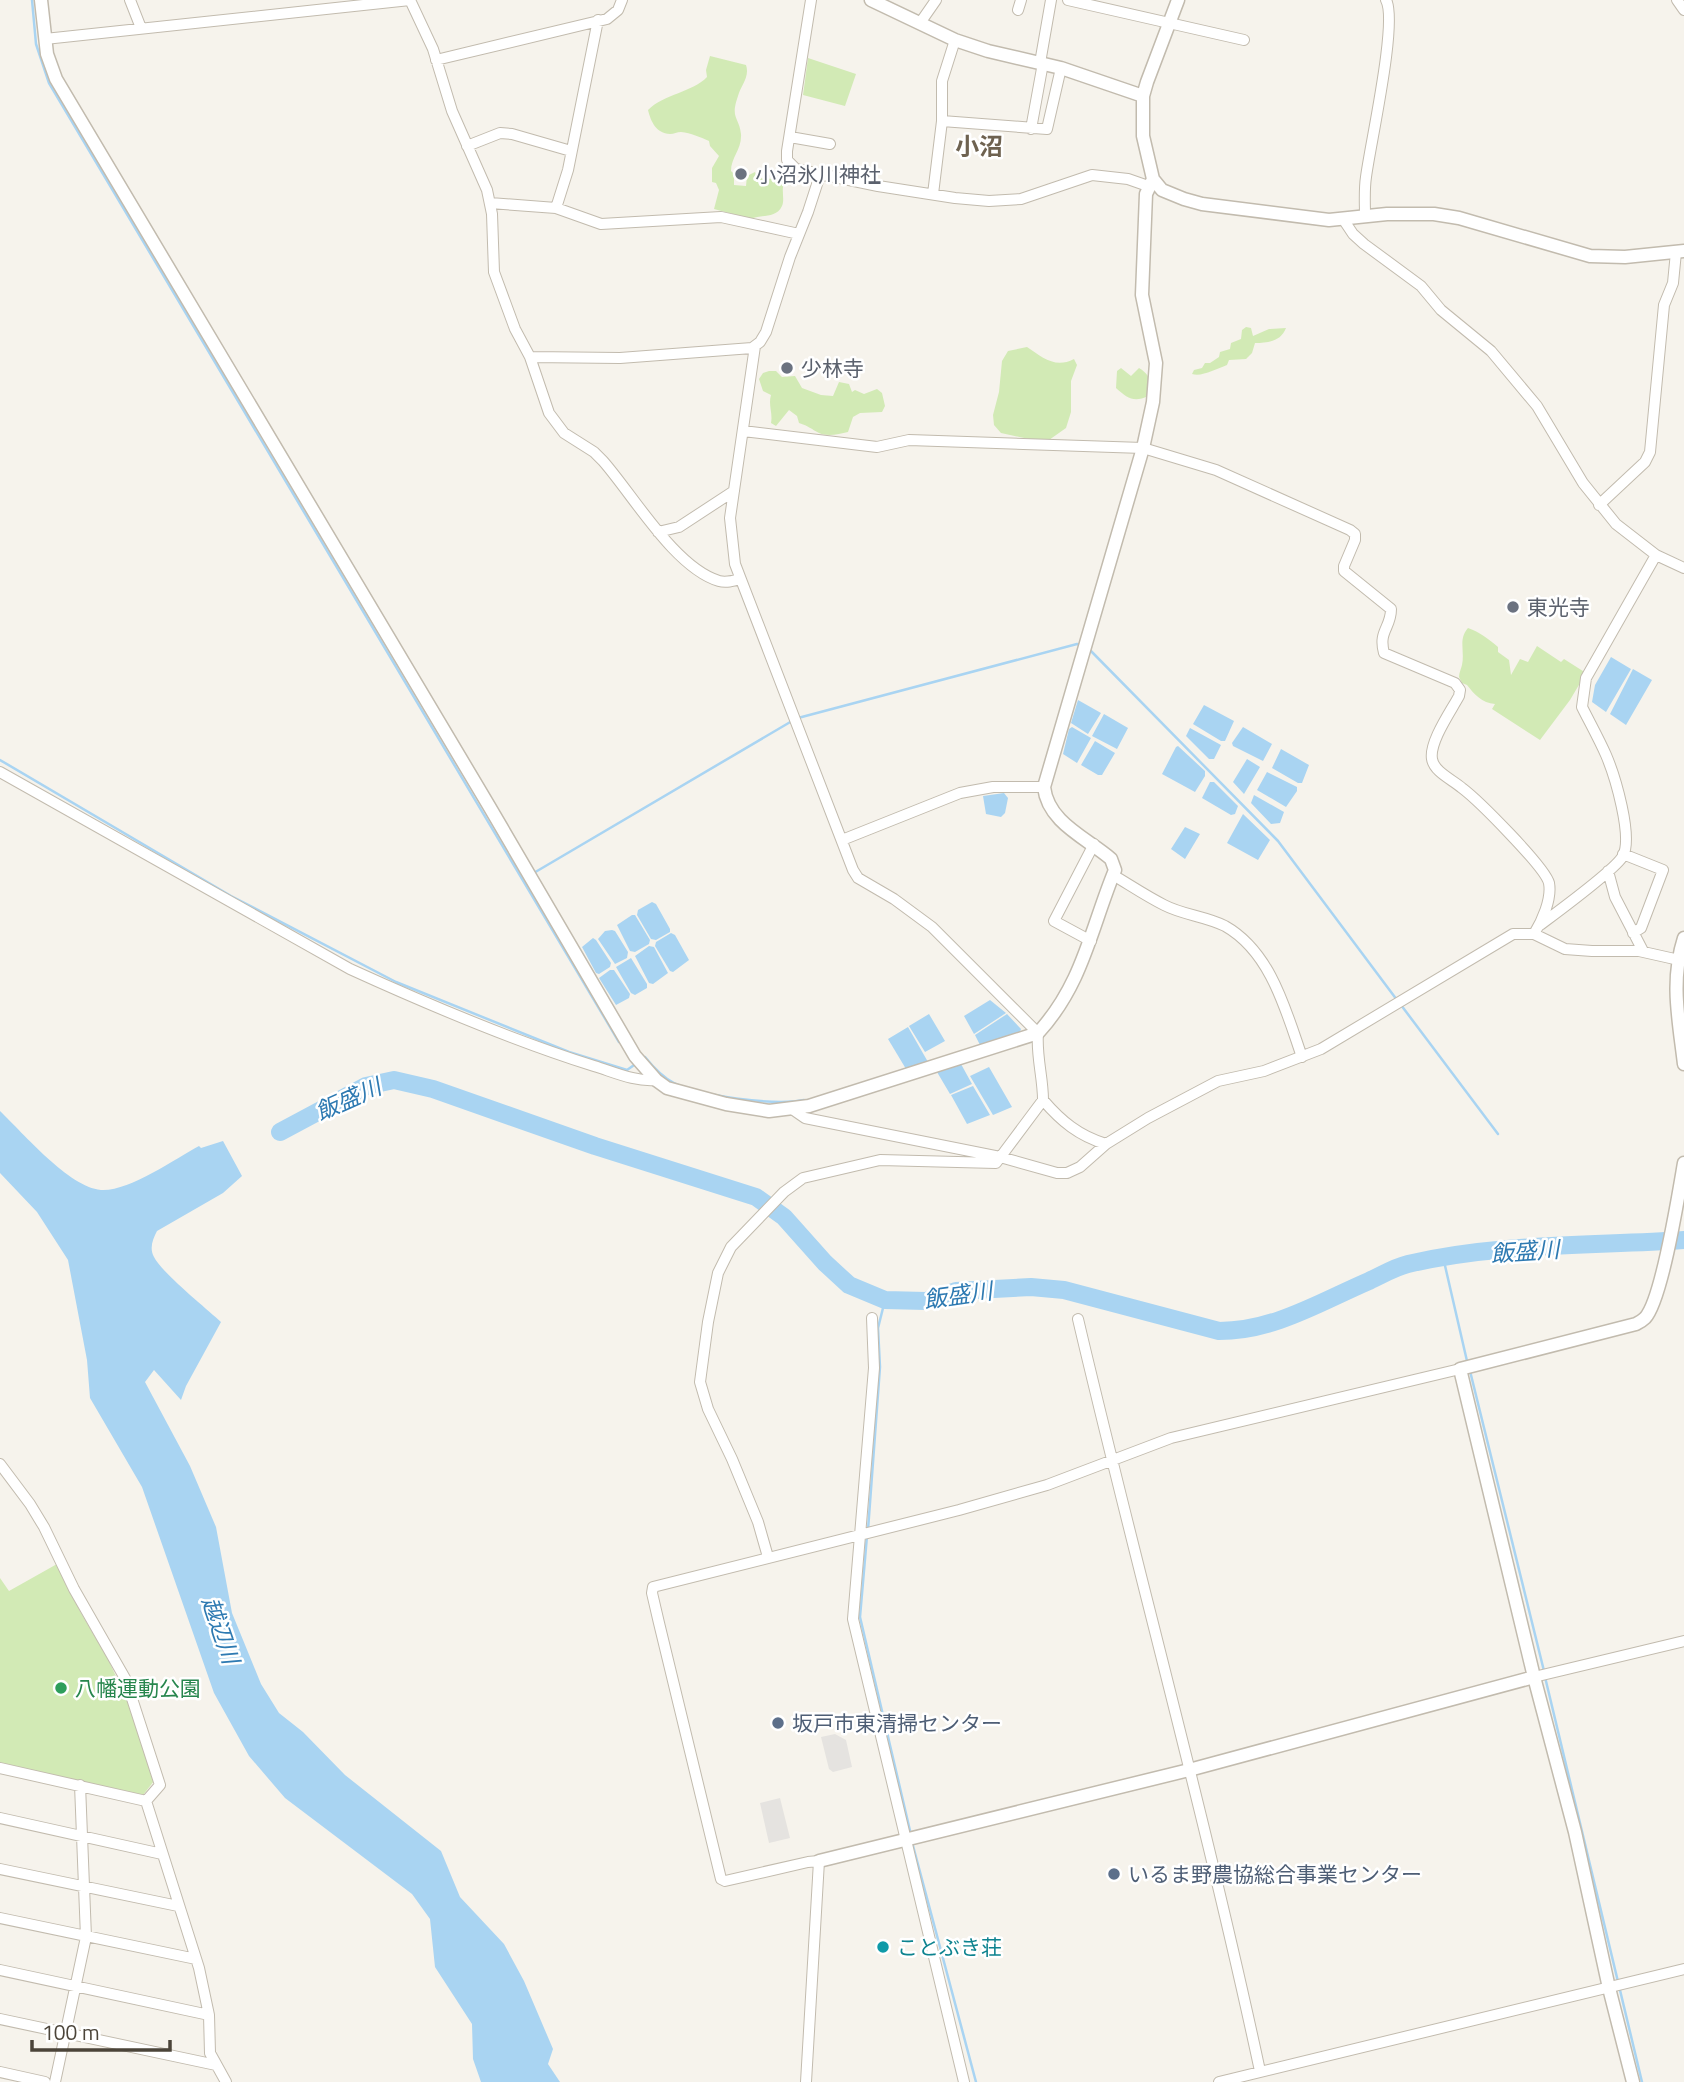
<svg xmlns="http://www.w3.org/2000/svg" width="1684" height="2082" font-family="'Titillium Web','Noto Sans JP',sans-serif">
  <rect width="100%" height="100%" fill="#f6f3ec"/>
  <path fill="#d2eab5" d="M710 56 746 65C750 77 741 85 738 96 730 119 739 116 741 134 742 149 731 157 731 171L734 174V185L746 186 747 176 755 172 757 178 773 179 784 183C781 191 785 199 782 206 776 219 761 214 751 219L714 209 719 190 716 183 712 182V168L719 156 710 146 709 141C700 137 691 133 681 132 677 132 674 134 670 134 656 133 651 122 648 110 664 94 693 92 707 77L706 70Z
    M808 58 856 74 845 106 803 95Z
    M1246 327 1251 328 1253 336 1269 329 1286 328C1281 341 1269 343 1255 343L1252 353 1246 359 1229 360 1227 365C1216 369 1202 377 1192 374L1194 370 1202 368 1205 363H1210L1219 357 1220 352 1230 349 1231 343 1241 339 1242 330Z
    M1027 347C1042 357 1055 369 1074 359L1077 365 1071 381V412L1066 428 1049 440 1029 439 1001 433 994 425 993 415 999 392 1002 361 1008 351Z
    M1121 368 1131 376 1139 368C1152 376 1150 382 1148 396 1134 403 1127 398 1116 388L1117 371Z
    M769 371H776L782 377 795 376 802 388 821 395 833 396 839 382 849 384 852 392 855 390 864 394 877 389 882 393 885 406 882 412 860 413 853 417 848 432C839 434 828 437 819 433 811 429 809 426 799 423L797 416 789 410 776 426 771 423C773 413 768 405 771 395L763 391 759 379 763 373Z
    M1468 628C1478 631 1490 640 1498 647V652L1509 660 1511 675 1520 659 1528 662 1537 646 1561 662 1564 659 1586 673 1570 700 1540 740 1492 709 1495 704C1482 703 1474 694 1467 685L1462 683 1459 677C1459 673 1461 669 1462 665 1465 651 1458 639 1468 628Z
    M57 1564 81 1613 108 1659 135 1718 154 1781 143 1795 0 1763V1578L9 1591Z"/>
  <path fill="#e5e3e0" d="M835 1734 846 1740 852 1767 833 1772 829 1769 821 1737Z
    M780 1798 790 1838 769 1843 760 1803Z"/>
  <path fill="#a9d4f2" d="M1611 657 1631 669 1606 712 1592 702 1595 685Z
    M1633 669 1652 680 1626 725 1610 714Z
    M1078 700 1101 713 1088 734 1071 723Z
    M1204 705 1234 721 1225 741H1221L1193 724Z
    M1104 714 1128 728 1117 749 1092 736Z
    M1072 727 1091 738 1077 763 1063 754 1069 729Z
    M1243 727 1272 744 1263 761 1233 746 1232 743Z
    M1190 728 1221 745 1214 759H1209L1186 736Z
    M1095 741 1115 753 1102 775H1098L1081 765Z
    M1178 746 1205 771V776L1195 792 1162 774 1176 747Z
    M1281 749 1309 765 1302 783H1298L1272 768Z
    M1247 759 1260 767 1244 794 1233 782Z
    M1267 772 1297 787V791L1286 807 1257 790Z
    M1210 782H1214L1238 806 1235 814 1231 815 1202 798Z
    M1004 793 1008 798 1005 813 1001 817 986 814 983 796Z
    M1254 795 1284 812 1280 823 1271 824 1251 803Z
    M1243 814 1270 840 1258 860 1227 843Z
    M1185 827 1200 834 1185 859 1171 849Z
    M652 902 656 904 670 929V932L656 940 651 939 637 915 638 910Z
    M632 915H635L650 940 649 944 635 952 630 951 617 925Z
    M612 930 615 931 628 952 627 958 615 964 598 939 605 931Z
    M671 933 675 935 689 960 673 972 670 971 655 946 656 942Z
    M593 938 596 940 611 963 610 967 599 974 596 973 582 947Z
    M649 946 654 947 668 973 653 984 649 983 635 956Z
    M631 958 647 984V988L635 995 631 993 616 967Z
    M610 970H614L630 994 629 998 616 1005 599 978Z
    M990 1000 1006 1013 974 1034 964 1016Z
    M929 1014 945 1041 925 1052 909 1026Z
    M1007 1014 1021 1029 1020 1032 980 1045 975 1035Z
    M908 1027 928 1062 906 1069 888 1039Z
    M961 1064 972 1084 950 1094 937 1072Z
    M989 1067 1012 1107 993 1115 970 1076Z
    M973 1086 990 1115 967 1124 951 1095Z
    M0 1111C24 1134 69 1187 101 1190 128 1192 175 1159 199 1146L201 1148 223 1141 242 1176 223 1193 157 1231C153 1239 149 1248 154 1257 162 1273 206 1308 221 1322L186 1386 181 1400 154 1370 145 1382 190 1466 216 1527 232 1613 261 1684 279 1713 303 1732 345 1775 441 1851 460 1897 504 1944 524 1981 553 2049 548 2064 560 2082H481L473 2059 472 2024 435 1967 430 1919 412 1894 285 1798 249 1756 214 1693 142 1487 90 1398 87 1360 68 1260 37 1212 0 1173Z"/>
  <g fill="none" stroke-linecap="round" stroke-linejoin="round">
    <path stroke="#a9d4f2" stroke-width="2.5" d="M32 0 36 44 49 83 619 1042
      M1088 648 1278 841 1397 1000
      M798 718 1077 644 1082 645
      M0 760 231 896 396 982 569 1052 627 1070 637 1063
      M532 874 792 721
      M1401 1005 1498 1134
      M643 1059 645 1057C653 1067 662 1077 674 1083 701 1096 775 1106 804 1100
      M1443 1257 1467 1361
      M1470 1371 1544 1671
      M868 1530 880 1367 878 1328 885 1300
      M867 1536 860 1617 911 1835
      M1545 1677 1642 2082
      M912 1842 976 2082"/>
    <path stroke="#a9d4f2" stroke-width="18" d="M280 1132 366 1086 394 1080 433 1089 595 1146 756 1197 784 1217 825 1263 849 1285 885 1300 926 1301 956 1291 1031 1287 1064 1290 1219 1331C1274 1331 1320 1302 1369 1281 1382 1275 1395 1267 1408 1264 1498 1243 1592 1246 1684 1240"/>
    <defs>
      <path id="minor" d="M130 0 141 28
        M410 0 433 49 452 111 487 190 492 214 494 272 515 329 530 357 549 413 564 433 594 452 603 461C633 495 675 568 719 581 726 583 733 581 740 579
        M811 0 787 151V160L796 169 878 186 955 198 989 201 1021 199 1092 175 1128 179 1148 186
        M1068 0 1244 40
        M1677 0 1684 10
        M1018 10 1021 0
        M920 23 936 0
        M45 39 410 0
        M436 60 607 19 618 10 622 0
        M1040 63 1051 0
        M942 121 1047 129 1061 68
        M1031 129 1043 63
        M790 137 830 144
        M467 146 500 133 512 134 571 151
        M933 194 942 121V81L955 40
        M490 203 556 208 601 224 721 217 799 234
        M556 208 568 170 598 20
        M1365 216C1365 203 1364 190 1366 177 1370 145 1398 22 1386 0
        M1343 219 1353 234 1364 244 1421 286 1441 310 1491 351 1537 406 1583 483 1616 524 1656 555 1684 568
        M755 346 730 518 735 564 853 870 858 878 894 899 932 927 1038 1033C1036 1056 1043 1077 1043 1100L996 1163 880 1160 803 1178 784 1192 731 1247 718 1273 708 1322 700 1382 708 1409 732 1459 758 1522 768 1557
        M530 357 620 358 752 348 760 342 766 332 790 257 808 212 820 175
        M743 431 877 447 909 440 1143 448 1216 470 1350 530 1355 534V540L1344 566V571L1391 609C1391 628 1378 631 1384 653L1455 683 1460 690 1459 696C1451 711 1429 742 1432 759 1434 772 1453 780 1462 788 1478 800 1545 867 1549 883 1552 899 1542 921 1534 934
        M1599 505 1645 462 1650 452 1664 305 1673 283 1676 252
        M658 532 679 527 734 491
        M0 772 350 969C429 1005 511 1040 594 1066 614 1072 635 1082 656 1080
        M842 840 960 793 993 787H1044
        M1623 854 1663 870 1641 928 1633 933
        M1608 871 1615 897 1643 951
        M1113 875C1130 885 1146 896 1164 905 1183 915 1205 916 1225 926 1271 952 1286 1011 1302 1057
        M1540 925C1556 913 1615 870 1623 856 1633 836 1615 776 1606 755 1599 739 1590 723 1582 707L1586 678 1656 555
        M1091 941 1054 921 1094 844
        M1043 1100C1061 1121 1079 1136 1106 1144
        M792 1109 805 1118 1000 1157 1057 1173H1067L1080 1167 1106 1144 1148 1118 1218 1081 1264 1071 1321 1049 1513 934H1534L1565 949 1592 951H1639L1679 960
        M872 1318 874 1368 853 1619 964 2082
        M1078 1319C1137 1570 1206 1819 1260 2071
        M0 1464 30 1504 44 1527 74 1589 126 1680 160 1785 146 1801
        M1534 1677 1684 1641
        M0 1768 146 1801 199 1968 209 2015 210 2053 226 2082
        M0 1818 162 1854
        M0 1869 178 1906
        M0 1918 196 1959
        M0 1970 209 2015
        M0 2019 216 2065
        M0 2072 45 2082
        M55 2082 86 1937 80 1785
        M806 2082 819 1861 808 1862 725 1881 721 1879 659 1623 652 1593 653 1587 959 1510 1047 1485 1171 1438 1460 1369
        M1219 2082 1684 1969"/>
      <path id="tertiary" d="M41 0 47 54 56 79 489 806 635 1056 656 1080 667 1088 726 1104 769 1111 809 1106 1038 1033C1083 984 1091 928 1115 870L1111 859C1087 838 1048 823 1044 787L1143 448 1153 402 1156 363 1142 295 1146 194 1153 179
        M871 0 955 40 988 51 1061 68 1143 96
        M1178 0 1147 82 1143 96V136L1153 179 1162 190 1184 199 1202 204 1329 220 1387 214H1434L1459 218 1590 256 1625 257 1684 251
        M1684 938C1670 981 1679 1021 1684 1064
        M819 1861 1189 1770 1534 1677
        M1633 2082 1609 1988 1575 1832 1534 1677 1460 1369 1636 1324C1638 1323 1643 1320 1645 1318 1662 1300 1679 1192 1684 1163"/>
    </defs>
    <use href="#minor" stroke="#c2bbae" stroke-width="12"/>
    <use href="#tertiary" stroke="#c2bbae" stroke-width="15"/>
    <use href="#minor" stroke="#fff" stroke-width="10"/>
    <use href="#tertiary" stroke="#fff" stroke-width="12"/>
  </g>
  <g fill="#6b7280" stroke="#fff" stroke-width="2.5">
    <circle cx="741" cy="174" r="7"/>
    <circle cx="787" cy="368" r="7"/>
    <circle cx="1513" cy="607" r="7"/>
  </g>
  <circle fill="#2e9e5b" stroke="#fff" stroke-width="2.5" cx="61" cy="1688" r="7"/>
  <g fill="#5c6f8a" stroke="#fff" stroke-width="2.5">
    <circle cx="778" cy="1723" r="7"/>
    <circle cx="1114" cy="1874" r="7"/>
  </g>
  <circle fill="#0f9aa8" stroke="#fff" stroke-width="2.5" cx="883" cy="1947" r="7"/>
  <g text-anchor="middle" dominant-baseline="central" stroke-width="5" stroke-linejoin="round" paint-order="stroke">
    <g font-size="21" fill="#5b616d" stroke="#fff" text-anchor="start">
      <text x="755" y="174">小沼氷川神社</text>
      <text x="801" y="368">少林寺</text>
      <text x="1527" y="607">東光寺</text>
    </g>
    <g font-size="21" fill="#27864d" stroke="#fff" text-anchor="start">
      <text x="75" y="1688">八幡運動公園</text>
    </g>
    <g font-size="21" fill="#4e5e75" stroke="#fff" text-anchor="start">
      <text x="792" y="1723">坂戸市東清掃センター</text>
      <text x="1128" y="1874">いるま野農協総合事業センター</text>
    </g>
    <g font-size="21" fill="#0d838f" stroke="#fff" text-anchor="start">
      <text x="897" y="1947">ことぶき荘</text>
    </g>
    <g font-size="23" font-style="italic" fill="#2e7ab2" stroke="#fff">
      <text transform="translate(348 1099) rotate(-24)">飯盛川</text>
      <text transform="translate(1525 1251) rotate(-4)">飯盛川</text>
      <text transform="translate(958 1295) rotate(-8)">飯盛川</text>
      <text transform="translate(221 1630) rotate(71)">越辺川</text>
    </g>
    <g font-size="24" font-weight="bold" fill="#6e6250" stroke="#fff">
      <text x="979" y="146">小沼</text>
    </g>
  </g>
  <path d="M32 2040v10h138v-10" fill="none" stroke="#4b4439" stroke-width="3.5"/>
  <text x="42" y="2040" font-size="21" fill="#4b4439" stroke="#ffffff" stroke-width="5" paint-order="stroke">100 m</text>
</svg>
